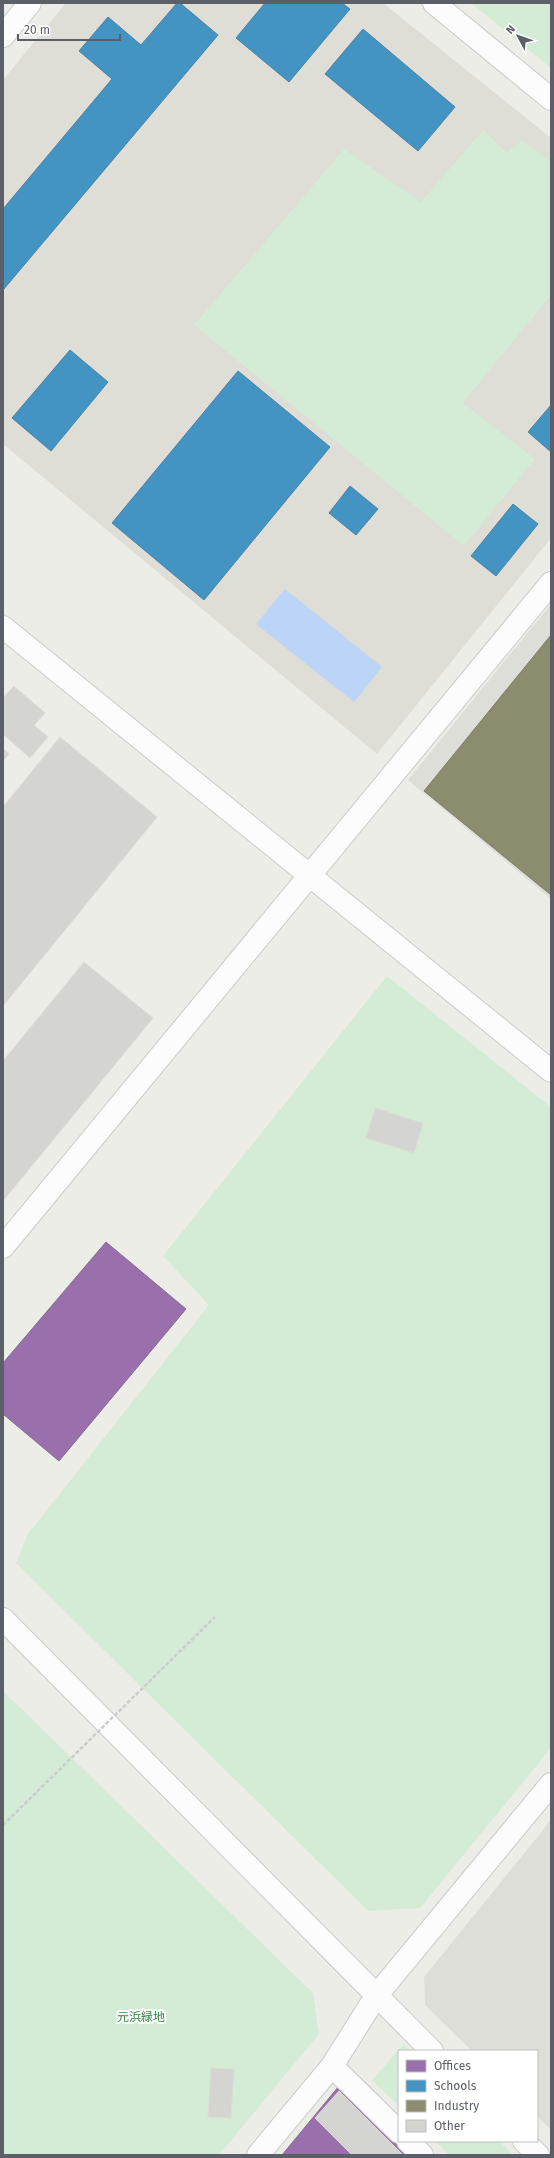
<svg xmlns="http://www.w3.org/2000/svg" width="554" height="2158" font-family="'Fira Sans','Noto Sans JP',sans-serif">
  <rect width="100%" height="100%" fill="#edede8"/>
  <path fill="#deded9" d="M551 604V899L408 780Z
    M551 1820V2130L537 2116V2051H472L425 2005 424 1977Z"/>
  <path fill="#deddd6" d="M66 3H383L551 138V538L377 754 3 444V80Z"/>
  <path fill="#d4ebd5" d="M471 3H551V68Z
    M483 130 507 153 522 140 551 162V295L463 403 535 459 464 546 194 325 344 149 421 202Z
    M387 976 551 1107V1748L420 1908 368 1911 16 1563 28 1534 209 1305 163 1256Z
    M3 1691 313 1993 319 2034 219 2155H3Z
    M403 2045 410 2051H399V2106L372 2080Z
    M435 2141H499L513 2155H449Z"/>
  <path fill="#bbd4f8" d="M285 589 382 667 354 702 256 624Z"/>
  <path fill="#9970ab" stroke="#876b97" d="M106 1242 186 1309 59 1461 3 1414V1363Z
    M339 2086 407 2155H282Z"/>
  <path fill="#4393c3" stroke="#4a83a7" d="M177 3H180L218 35 3 290V209L112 79 79 51 108 17 141 45Z
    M265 3H342L350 9 289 82 236 38Z
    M363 29 455 107 418 151 325 74Z
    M70 350 108 382 51 451 12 418Z
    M238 371 330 447 204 600 112 523Z
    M551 405V452L528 432Z
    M350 486 378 509 356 535 329 513Z
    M513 504 538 524 496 576 471 556Z"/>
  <path fill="#8c8c6e" stroke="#7e7e6c" d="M551 635V895L424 791Z"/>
  <path fill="#d4d4d1" stroke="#dddcd7" d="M14 686 45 713 34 725 48 737 30 758 3 734V698Z
    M60 737 157 817 3 1006V807Z
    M3 748 9 754 3 761Z
    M84 962 153 1018 3 1201V1061Z
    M375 1108 423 1123 414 1153 366 1138Z
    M211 2068 234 2069 231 2118 208 2117Z
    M339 2091 403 2155H352L315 2118Z"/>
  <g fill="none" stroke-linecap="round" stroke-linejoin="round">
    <defs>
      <path id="pedestrian" d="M332 2066 399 2132
        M408 2141 422 2155"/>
      <path id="minor" d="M434 3 551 99
        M3 36 30 3
        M3 627 551 1071
        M3 1247 551 583"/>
      <path id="tertiary" d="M3 1619 432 2051
        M524 2141 538 2155
        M258 2155 332 2066 376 1996 551 1784"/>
    </defs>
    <use href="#pedestrian" stroke="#cacbca" stroke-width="24"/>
    <use href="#minor" stroke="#cacbca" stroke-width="24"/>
    <use href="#tertiary" stroke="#cacbca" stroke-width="24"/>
    <use href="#pedestrian" stroke="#fcfcfc" stroke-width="22"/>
    <use href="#minor" stroke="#fcfcfc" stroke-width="22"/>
    <use href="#tertiary" stroke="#fcfcfc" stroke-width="22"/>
    <path stroke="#c9cecc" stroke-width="2.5" stroke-dasharray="4 2" stroke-linecap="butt" d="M3 1825 215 1617"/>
  </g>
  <g text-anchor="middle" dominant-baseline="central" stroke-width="4" stroke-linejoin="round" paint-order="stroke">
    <g font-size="12" fill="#2e843f" stroke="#fff">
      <text x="141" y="2017">元浜緑地</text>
    </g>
  </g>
  <rect width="554" height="2158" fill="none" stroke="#5c5f67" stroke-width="8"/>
  <rect x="398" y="2050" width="140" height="92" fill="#ffffff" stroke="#bebfc2"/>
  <rect x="406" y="2060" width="20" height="12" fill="#9970ab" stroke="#bebfc2"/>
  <text x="434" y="2070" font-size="12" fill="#5c5f67">Offices</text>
  <rect x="406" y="2080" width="20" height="12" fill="#4393c3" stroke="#bebfc2"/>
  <text x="434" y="2090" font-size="12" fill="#5c5f67">Schools</text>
  <rect x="406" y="2100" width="20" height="12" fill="#8c8c6e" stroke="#bebfc2"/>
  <text x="434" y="2110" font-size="12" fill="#5c5f67">Industry</text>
  <rect x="406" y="2120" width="20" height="12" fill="#d4d4d1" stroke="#bebfc2"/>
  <text x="434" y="2130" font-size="12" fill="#5c5f67">Other</text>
  <g transform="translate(518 36) rotate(311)" stroke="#ffffff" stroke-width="3" paint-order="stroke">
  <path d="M0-3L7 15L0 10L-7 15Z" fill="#5c5f67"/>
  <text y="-6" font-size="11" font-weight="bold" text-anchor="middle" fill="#5c5f67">N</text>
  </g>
  <path d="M18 34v6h102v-6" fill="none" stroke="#5c5f67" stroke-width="2"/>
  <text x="24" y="34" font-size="12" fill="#5c5f67" stroke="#ffffff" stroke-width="3" paint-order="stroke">20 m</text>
</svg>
